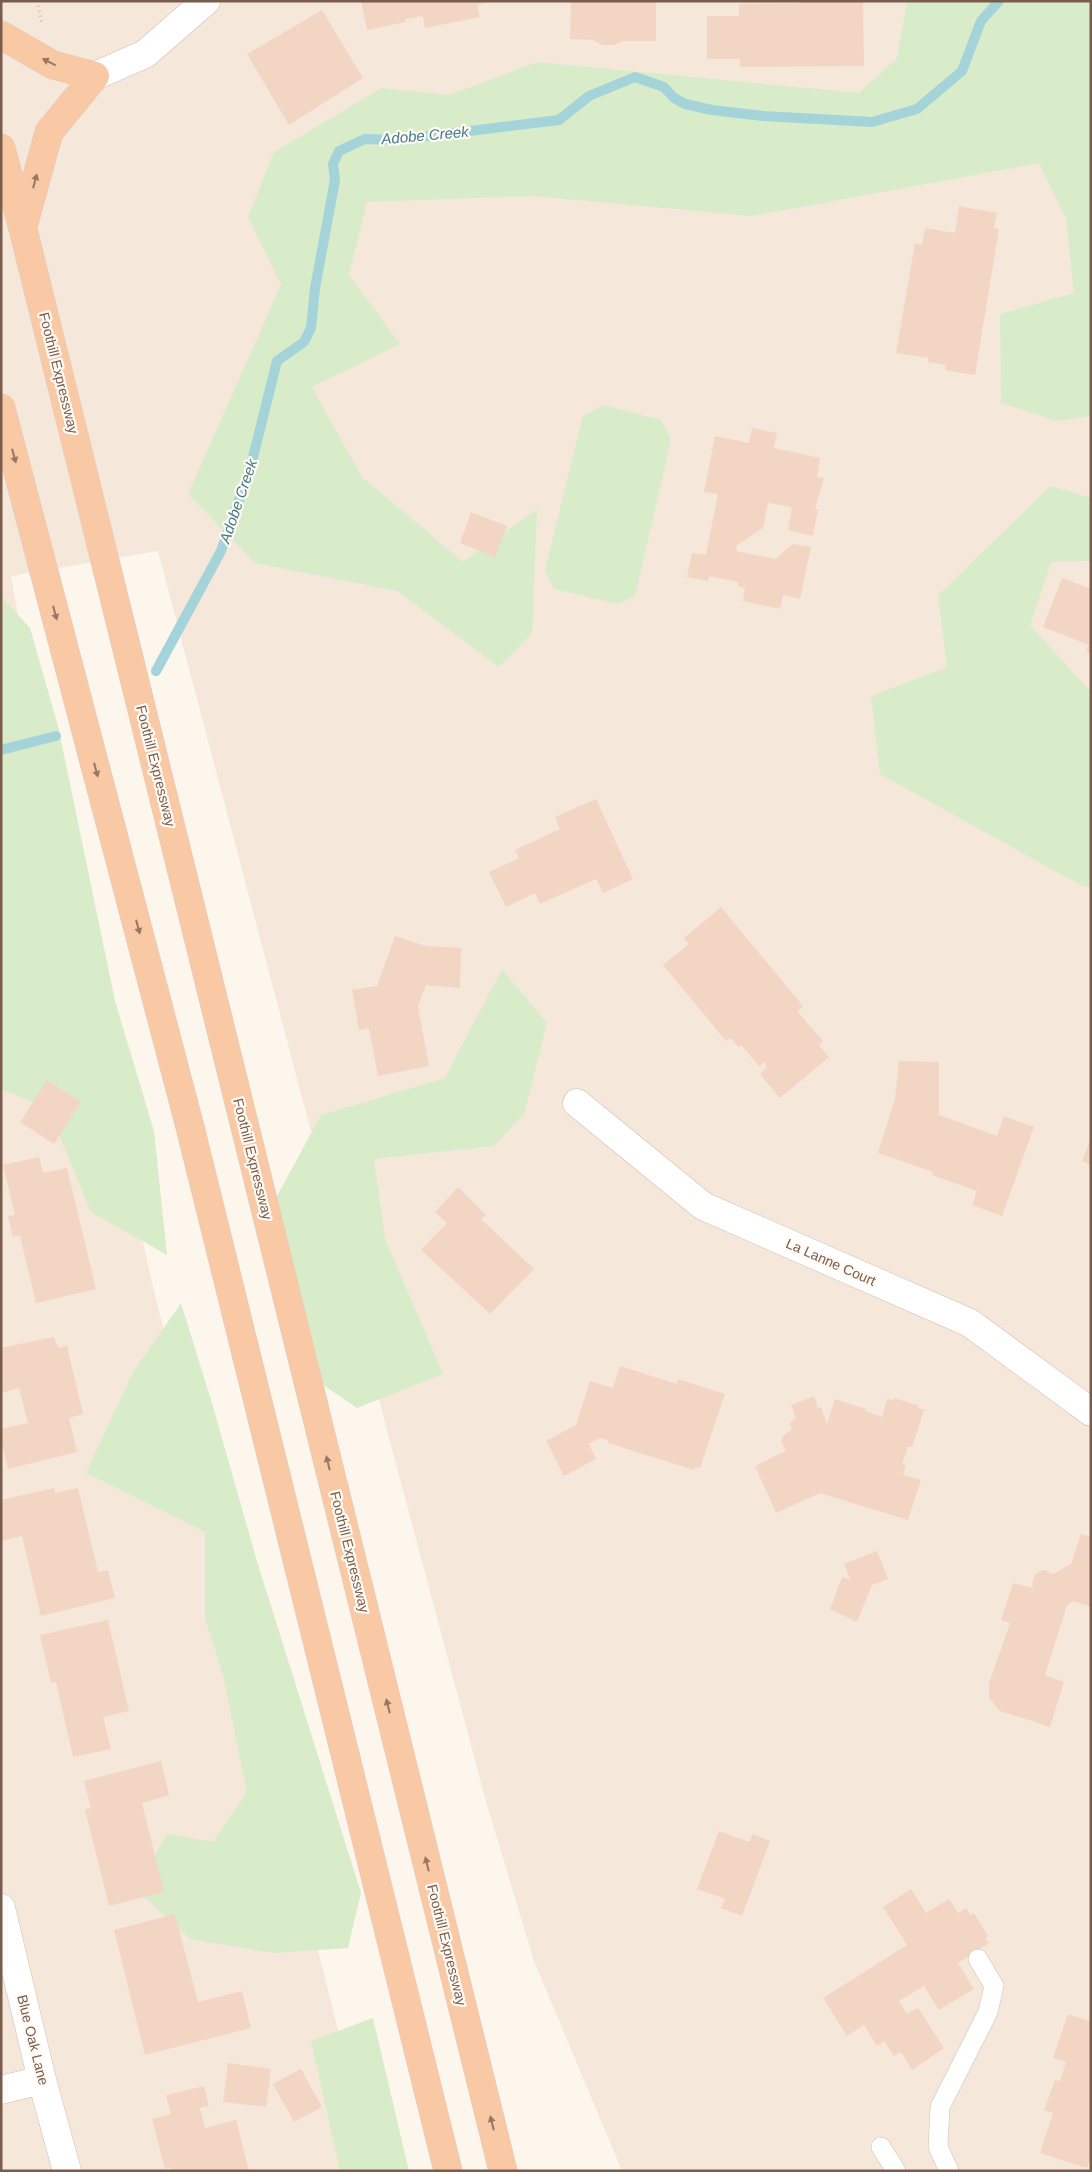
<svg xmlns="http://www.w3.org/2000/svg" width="1092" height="2172" font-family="Helvetica,sans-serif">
  <rect width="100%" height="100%" fill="#fdf6ec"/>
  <path fill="#f5e8da" d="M1 1H1091V2171H622L534 1961 487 1805 389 1438 309 1124 158 551 11 576 72 919 152 1283 373 2171H1Z"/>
  <path fill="#d8ecc9" d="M907 1H1091V416L1057 421 1001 403 1000 314 1074 293 1066 219 1039 163 752 216 533 196 367 202 349 275 400 344 312 387 362 477 463 562 537 509 532 633 499 667 397 591 255 563 188 494 281 285 248 217 274 152 382 88 449 95 537 62 859 93 897 58Z
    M603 405 661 420 671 440 635 596 618 604 554 589 545 570 583 416Z
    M1051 486 1091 498V561L1051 562 1030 625 1091 692V887L1082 886 880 774 871 696 947 667 938 595Z
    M1 596 30 628 58 726 115 1001 154 1131 167 1255 91 1212 48 1108 1 1089Z
    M502 969 547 1023 524 1114 494 1146 374 1159 385 1239 443 1374 357 1408 316 1380 270 1209 321 1115 445 1078Z
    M181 1303 212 1403 256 1558 361 1893 348 1948 274 1953 190 1939 136 1889 167 1834 213 1842 247 1792 223 1675 205 1618V1532L86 1473 133 1372Z
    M373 2018 409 2171H340L311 2041Z"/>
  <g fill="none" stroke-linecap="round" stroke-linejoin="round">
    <path stroke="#a5d3da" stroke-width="10" d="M156 671 221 551 250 469 277 361 304 342 311 328 315 288 335 180 333 164 339 151 365 139 397 140 559 120 589 96 635 77 664 87 674 98 685 104 712 110 763 116 872 122 917 109 962 71 981 21 999 1
      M1 750 56 736"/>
  </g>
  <path fill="#f3d5c3" d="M361 1H489V2L477 5 480 17 425 28 423 16 405 19 406 22 367 30Z
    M571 1H656V41H622L615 45H602L593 40 570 39Z
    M800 1H863L864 66 740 67V59H707V16H739V4L800 3Z
    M322 10 363 78 289 125 247 54Z
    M959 206 997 213 994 228 999 229 975 375 945 370 946 365 928 362V358L896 353 915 243 922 245 925 228 955 233Z
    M752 428 777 433 774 448 820 458 817 477 824 478 815 509H818L813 536 788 530 792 507 768 503 763 528 737 545 736 551 775 559 793 544 811 547 800 599 783 595 780 609 743 601 745 588 738 586V582L709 576 708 581 687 577 692 553 706 555 718 494 704 492 715 436 749 443Z
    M471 512 507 526 495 557 460 543Z
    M1062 578 1091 589V653L1086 652 1089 645 1043 627Z
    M596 799 633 879 603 893 596 879 540 904 535 893 506 907 489 872 519 858 515 850 560 829 555 817Z
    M721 907 803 1006 797 1011 823 1041 819 1045 829 1057 780 1098 760 1074 767 1067 764 1062 759 1066 741 1045 738 1047 731 1038 726 1041 663 965 689 944 684 938Z
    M395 936 426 946 461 948 460 988 426 985 418 1006 429 1066 378 1076 369 1028 359 1030 352 990 377 986Z
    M899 1061 939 1062V1115L997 1136 1004 1116 1034 1127 1002 1216 972 1205 977 1191 932 1175 933 1172 878 1153 895 1099Z
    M47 1080 81 1102 54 1144 20 1122Z
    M1091 1138V1165L1082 1161Z
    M39 1157 43 1173 67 1168 96 1289 36 1303 20 1236 13 1237 8 1216 15 1215 3 1165Z
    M458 1187 486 1215 481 1219 534 1269 490 1314 421 1250 447 1223 435 1212Z
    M54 1337 58 1348 67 1346 83 1414 69 1418 77 1452 8 1469 1 1440V1429L28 1423 19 1388 1 1393V1348Z
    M620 1366 677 1384 678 1379 725 1394 700 1468 695 1467 694 1470 608 1443V1440L600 1438 589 1444 596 1459 564 1476 546 1441 576 1425 590 1381 613 1388Z
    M814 1396 818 1408 821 1407 827 1424 835 1399 866 1409 865 1411 882 1417 887 1399 893 1400 894 1398 919 1406 918 1408 924 1410 912 1447 908 1446 902 1464 906 1465 903 1475 921 1480 908 1520 820 1493 776 1513 755 1466 786 1451 781 1442 783 1436 792 1429 790 1423 796 1418 791 1405Z
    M54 1488 55 1493 78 1488 98 1572 108 1570 115 1598 41 1616 22 1536 1 1541V1500Z
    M1081 1534 1091 1537V1607L1074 1601 1067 1605 1045 1675 1064 1682 1050 1727 1000 1711 989 1698V1683L1010 1623 1001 1620 1013 1583 1033 1588 1032 1582 1035 1575 1040 1571 1045 1570 1053 1574 1071 1564Z
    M877 1551 888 1579 872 1585 857 1622 830 1609 842 1577 850 1580 844 1564Z
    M108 1620 129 1711 103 1717 111 1749 73 1757 56 1682 51 1683 40 1635Z
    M161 1761 169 1795 142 1803 164 1892 109 1906 85 1810 91 1808 84 1781Z
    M719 1831 749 1842 753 1834 770 1841 742 1916 721 1908 725 1899 697 1889Z
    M911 1889 926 1913 949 1899 958 1913 966 1908 971 1915 974 1913 988 1936 985 1938 989 1943 958 1963 974 1989 939 2010 924 1986 899 2001 907 2014 918 2008 944 2048 912 2070 901 2052 894 2056 884 2041 877 2046 864 2025 847 2036 823 1998 907 1945 883 1907Z
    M175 1914 198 2002 242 1991 251 2028 145 2055 114 1930Z
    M1068 2014 1091 2022V2155L1087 2168 1040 2153 1053 2113 1044 2110 1055 2080 1060 2081 1066 2062 1053 2058Z
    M228 2063 271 2069 266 2107 223 2102Z
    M301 2069 322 2107 294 2122 273 2084Z
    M204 2086 209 2106 200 2108 205 2128 236 2120 249 2171H172L171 2167 165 2169 152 2119 171 2114 166 2095Z"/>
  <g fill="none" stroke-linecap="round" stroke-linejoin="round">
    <defs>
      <path id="service" d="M881 2147 896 2171
        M949 2171 938 2147 940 2107 988 2012 994 1986 978 1959"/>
      <path id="minor" d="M95 76 145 54 206 1
        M577 1103 703 1206 970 1323 1091 1412
        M1 1908 42 2080 67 2171
        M1 2090 42 2080"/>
      <path id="trunk" d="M1 35 53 65 95 76 49 132 23 227
        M1 148 23 229 503 2171
        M1 408 190 1127 448 2171"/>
    </defs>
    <use href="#service" stroke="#d1beb0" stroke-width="20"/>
    <use href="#minor" stroke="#d1beb0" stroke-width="29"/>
    <use href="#trunk" stroke="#dad1cd" stroke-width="29"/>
    <path stroke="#d9b8a5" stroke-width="3" stroke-dasharray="1 4" stroke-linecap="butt" d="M37 1 42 23"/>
    <use href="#service" stroke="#fff" stroke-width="19"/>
    <use href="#minor" stroke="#fff" stroke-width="28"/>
    <use href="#trunk" stroke="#f9c8a4" stroke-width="28"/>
  </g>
  <defs><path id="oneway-solid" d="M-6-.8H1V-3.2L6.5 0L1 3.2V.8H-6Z" transform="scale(1.25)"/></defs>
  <g fill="#9a7763">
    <use href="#oneway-solid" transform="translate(49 62) rotate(-153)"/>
    <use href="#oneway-solid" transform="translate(35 181) rotate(-75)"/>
    <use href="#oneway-solid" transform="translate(14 456) rotate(75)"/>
    <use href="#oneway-solid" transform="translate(55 613) rotate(75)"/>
    <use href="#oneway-solid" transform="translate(96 770) rotate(75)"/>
    <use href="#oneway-solid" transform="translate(138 927) rotate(75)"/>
    <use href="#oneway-solid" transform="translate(328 1463) rotate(-104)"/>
    <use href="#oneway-solid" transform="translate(388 1706) rotate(-104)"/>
    <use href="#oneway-solid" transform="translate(427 1864) rotate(-104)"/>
    <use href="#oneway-solid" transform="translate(492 2123) rotate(-104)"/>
  </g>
  <g text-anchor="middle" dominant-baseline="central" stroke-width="4.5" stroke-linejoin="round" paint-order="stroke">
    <g font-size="14" fill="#7a5c4d" stroke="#fffaf3">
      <text transform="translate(59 373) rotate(76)">Foothill Expressway</text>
      <text transform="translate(156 766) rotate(76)">Foothill Expressway</text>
      <text transform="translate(253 1159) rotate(76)">Foothill Expressway</text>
      <text transform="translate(831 1262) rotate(24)">La Lanne Court</text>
      <text transform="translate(350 1552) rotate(76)">Foothill Expressway</text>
      <text transform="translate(447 1945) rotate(76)">Foothill Expressway</text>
      <text transform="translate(33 2040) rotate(76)">Blue Oak Lane</text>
    </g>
    <g font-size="15" font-style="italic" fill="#437c86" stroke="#fffaf3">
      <text transform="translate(425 135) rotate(-5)">Adobe Creek</text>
      <text transform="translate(238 501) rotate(-71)">Adobe Creek</text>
    </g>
  </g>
  <rect width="1092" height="2172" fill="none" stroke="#7a5c4d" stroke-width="5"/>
</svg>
